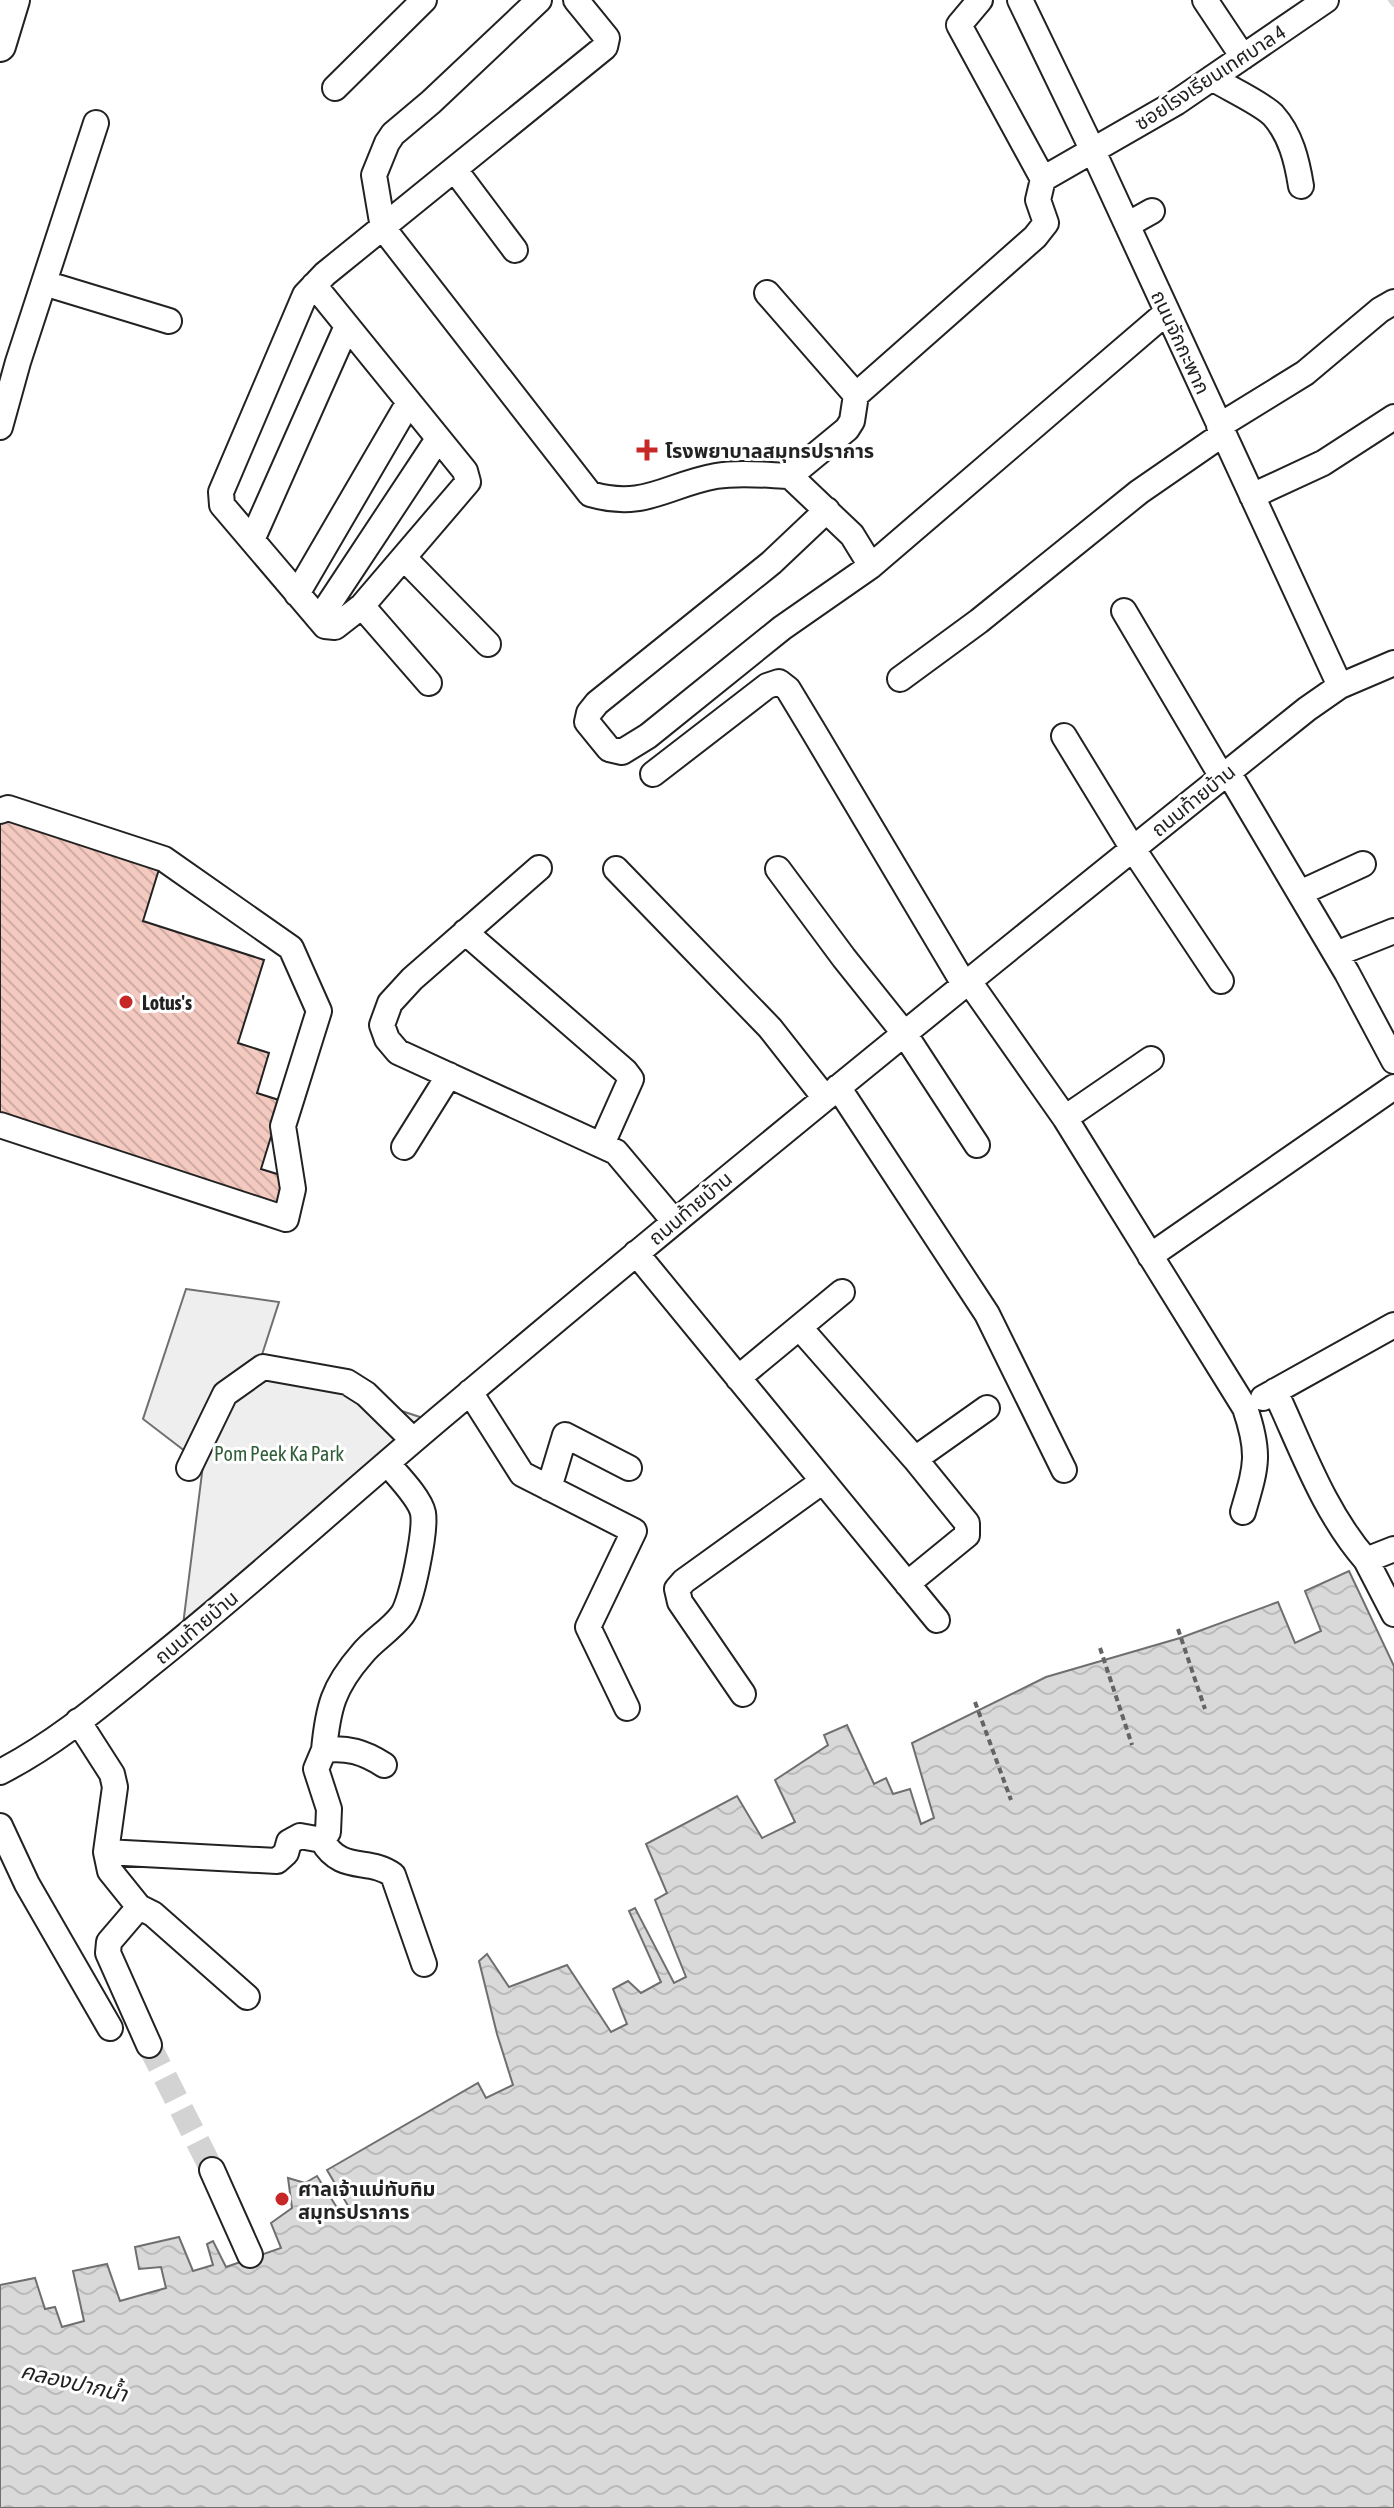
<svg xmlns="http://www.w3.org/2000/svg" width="1394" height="2508" font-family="'Asap Condensed','Noto Sans Thai',sans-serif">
  <defs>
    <pattern id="water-waves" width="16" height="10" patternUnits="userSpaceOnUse" patternTransform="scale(2)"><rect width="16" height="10" fill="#d9d9d9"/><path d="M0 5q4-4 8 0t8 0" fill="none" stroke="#bababa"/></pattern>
    <pattern id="building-back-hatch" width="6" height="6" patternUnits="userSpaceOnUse" patternTransform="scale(2)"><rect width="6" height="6" fill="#f3c9c0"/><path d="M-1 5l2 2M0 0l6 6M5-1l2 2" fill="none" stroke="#d0aca5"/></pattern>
  </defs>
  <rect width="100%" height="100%" fill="#fff"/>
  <path fill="#eee" stroke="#6f6f6f" stroke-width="2" d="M186 1289 279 1302 259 1364 435 1422 181 1641 203 1465 143 1419Z"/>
  <path fill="url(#water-waves)" stroke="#6f6f6f" stroke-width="2" d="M1349 1571 1394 1666V2508H0V2285L35 2278 45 2309 55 2307 62 2327 84 2321 73 2271 107 2264 120 2301 166 2288 161 2267 139 2269 135 2247 179 2237 193 2271 213 2265 207 2244 213 2241 226 2267 281 2248 271 2223 292 2208 288 2178 305 2183 317 2176 341 2214 350 2209 327 2170 478 2083 486 2098 513 2085 497 2034 479 1961 487 1954 509 1987 567 1965 611 2032 627 2024 613 1989 628 1981 641 1993 661 1982 629 1911 635 1908 674 1983 686 1977 655 1900 667 1893 646 1844 737 1796 762 1838 795 1822 775 1780 828 1745 824 1735 847 1725 874 1784 886 1778 893 1794 910 1789 921 1824 934 1818 912 1743 1046 1677 1180 1638 1278 1602 1295 1643 1321 1631 1305 1591Z"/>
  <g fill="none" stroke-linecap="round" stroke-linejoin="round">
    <path stroke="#d9d9d9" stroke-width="6" d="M1391 0 1394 4"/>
  </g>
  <path fill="url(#building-back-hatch)" stroke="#222" stroke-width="2" d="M0 814 160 866 143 921 264 960 238 1043 269 1053 257 1093 282 1101 261 1169 287 1177 276 1210 0 1121Z"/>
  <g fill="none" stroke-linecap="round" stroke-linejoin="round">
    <path stroke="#d3d3d3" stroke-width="24" stroke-dasharray="24 12" stroke-linecap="butt" d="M149 2045 212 2170"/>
    <defs>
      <path id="minor" d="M539 0 431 102 393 134 387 143 374 175 383 228 590 494C645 510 666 485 716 476 739 472 766 475 790 476L852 535 871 566
        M980 0 959 25 1043 179
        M1020 0 1093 151 1340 686
        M1205 0 1243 57
        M1212 78C1228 88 1261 103 1273 115 1291 135 1297 161 1301 186
        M335 88 424 0
        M455 170 515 250
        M1127 225 1152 211
        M44 283 169 321
        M314 285 465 471 468 482 362 606 335 627 325 626 222 505 221 492 305 295 325 274 605 47 607 38 576 0
        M767 293 856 395
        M1219 426 1305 373 1380 310 1394 302
        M0 427 18 362 96 123
        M790 476 847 429 852 421 856 395 1035 237 1046 223 1038 200 1043 179 1177 102 1326 0
        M1252 496 1323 463 1394 417
        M827 510 771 563 597 703 589 713 587 722 609 749 622 752 648 736 782 628 871 566 1167 312
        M252 540 347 326
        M404 558 488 644
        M297 594 409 402
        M362 606 429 683
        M1124 611 1222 777
        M319 619 438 439
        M900 679 979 621 1139 492 1223 434
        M1064 736 1133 849 1221 981
        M1228 772 1347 973 1394 1061
        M653 774 767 686 779 682 788 689 814 732 964 984
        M0 811 8 808 164 859 291 948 319 1011 283 1126 293 1189 286 1219 0 1125
        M539 868 412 979 390 1003 382 1025 387 1039 398 1052 616 1152 674 1221
        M616 869 770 1028 825 1098
        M778 869 844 958 904 1033 977 1145
        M1300 893 1363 864
        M465 932 625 1071 631 1079 602 1144
        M1336 954 1394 931
        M968 980 1065 1118 1245 1408C1261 1455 1256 1467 1243 1512
        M838 1087 987 1314 1064 1470
        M1065 1118 1151 1059
        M404 1147 449 1075
        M636 1253 937 1620
        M1150 1256 1394 1087
        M800 1328 915 1459 967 1523V1535L907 1584
        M738 1378 842 1292
        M1275 1391C1302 1449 1324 1512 1366 1560L1394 1549
        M470 1392 522 1474 634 1531 588 1627 627 1708
        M1263 1398 1394 1325
        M915 1459 987 1408
        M189 1468 225 1394 263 1367 347 1382 366 1394 413 1440
        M549 1488 565 1435 629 1468
        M1366 1560 1394 1614
        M743 1694 680 1602 677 1589 684 1581 823 1481
        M78 1721 112 1774 115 1787 106 1852 110 1871 139 1907 153 1914 247 1997
        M324 1750C328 1708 333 1687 362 1654 373 1640 391 1630 402 1615 412 1602 426 1530 423 1513 420 1498 397 1475 387 1463
        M0 1772C55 1744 103 1703 151 1664 255 1581 352 1491 454 1406 735 1169 1020 939 1307 709L1340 686 1394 663
        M0 1826 27 1884 110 2028
        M322 1840C341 1874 369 1857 393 1875L424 1964
        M106 1852 277 1861 286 1853 289 1842 300 1836 322 1840 328 1832 329 1809 316 1769 324 1750C347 1747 364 1752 384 1765
        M139 1907 109 1942 108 1953 149 2045
        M212 2170 250 2255"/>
      <path id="major" d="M0 46 14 0"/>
    </defs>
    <use href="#minor" stroke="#222" stroke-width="28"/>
    <use href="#major" stroke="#222" stroke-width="34"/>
    <path stroke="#646464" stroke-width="4" stroke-dasharray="6 4" stroke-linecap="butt" d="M1178 1629 1205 1709
      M1100 1648 1132 1745
      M975 1702 1011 1800"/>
    <use href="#minor" stroke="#fff" stroke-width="24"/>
    <use href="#major" stroke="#fff" stroke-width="30"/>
  </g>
  <g fill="#c62828" stroke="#fff" stroke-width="3">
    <path d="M643 438h8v8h8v8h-8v8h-8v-8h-8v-8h8z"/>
    <circle cx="126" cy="1002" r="8"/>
    <circle cx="282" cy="2199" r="8"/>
  </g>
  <g text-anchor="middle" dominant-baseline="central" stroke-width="6" stroke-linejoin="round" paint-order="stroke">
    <g font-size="20" fill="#222" stroke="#fff">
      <text transform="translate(1210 77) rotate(-33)">ซอยโรงเรียนเทศบาล 4</text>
      <text transform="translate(1181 342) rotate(65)">ถนนจักกะพาก</text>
      <text transform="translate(1193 800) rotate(-39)">ถนนท้ายบ้าน</text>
      <text transform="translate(690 1208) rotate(-40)">ถนนท้ายบ้าน</text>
      <text transform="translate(196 1627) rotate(-40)">ถนนท้ายบ้าน</text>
    </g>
    <g font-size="20" font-weight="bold" fill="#222" stroke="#fff" text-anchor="start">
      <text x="665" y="450">โรงพยาบาลสมุทรปราการ</text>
      <text x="142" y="1002">Lotus's</text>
      <text x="298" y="2188">ศาลเจ้าแม่ทับทิม<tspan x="298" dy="23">สมุทรปราการ</tspan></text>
    </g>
    <g font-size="20" fill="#2f5e38" stroke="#fff">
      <text x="279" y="1453">Pom Peek Ka Park</text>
    </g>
    <g font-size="22" font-style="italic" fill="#222" stroke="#fff">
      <text transform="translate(74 2382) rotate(13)">คลองปากน้ำ</text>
    </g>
  </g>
</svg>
